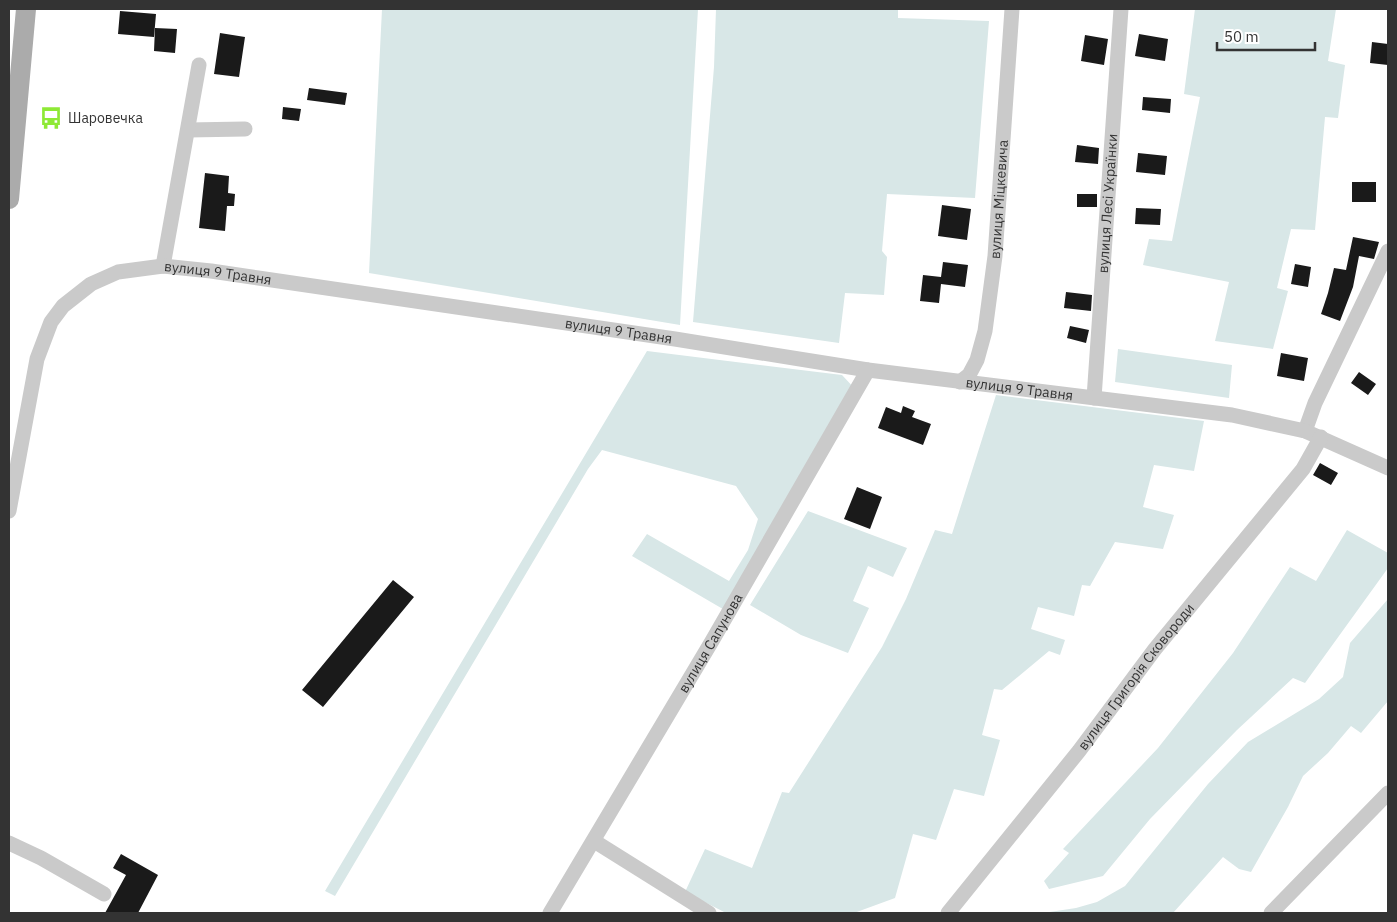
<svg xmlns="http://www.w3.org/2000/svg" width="1397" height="922" font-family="'IBM Plex Sans',sans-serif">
  <rect width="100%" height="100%" fill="#fff"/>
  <path fill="#d8e7e7" d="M382 9H698L680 325 369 273Z
    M716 9H898V18L989 21 975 198 887 194 882 251 887 257 884 295 845 293 839 343 693 322 714 67Z
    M1195 9H1336L1328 61 1345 65 1338 118 1325 117 1315 230 1291 229 1277 288 1288 291 1273 349 1215 341 1229 282 1143 265 1149 239 1172 241 1200 97 1184 94Z
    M1118 349 1232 365 1229 398 1115 382Z
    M647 351 842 375 856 390 728 612 632 556 647 534 729 581 748 550 758 519 736 486 602 450 588 469 335 896 325 891Z
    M996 395 1204 421 1194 471 1154 465 1143 507 1174 515 1163 549 1115 542 1090 586 1082 585 1074 616 1038 607 1031 629 1065 640 1060 655 1049 651 1002 690 994 689 982 735 1000 740 984 796 954 789 936 840 913 834 895 898 854 913H726L685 892 705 849 752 868 782 792 789 793 882 647 906 599 935 530 952 534Z
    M808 511 907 548 893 577 868 566 853 601 869 608 848 653 801 635 750 605Z
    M1347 530 1388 553V568L1305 683 1293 678 1237 730 1150 819 1103 876 1049 889 1044 881 1069 853 1063 849 1158 748 1233 653 1290 567 1316 581Z
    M1388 599V701L1361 733 1351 726 1328 753 1303 776 1288 807 1251 872 1239 869 1223 857 1173 913H1043L1076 908 1097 902 1125 886 1208 784 1248 742 1319 699 1343 677 1350 643Z"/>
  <path fill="#1a1a1a" d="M120 11 156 14 154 37 118 34Z
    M155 28 177 29 175 53 154 51Z
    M220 33 245 37 239 77 214 74Z
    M1139 34 1168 39 1165 61 1135 56Z
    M1085 35 1108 39 1104 65 1081 61Z
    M1372 42 1388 44V65L1370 63Z
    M309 88 347 93 345 105 307 100Z
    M1143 97 1171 99 1170 113 1142 110Z
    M283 107 301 109 299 121 282 119Z
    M1077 145 1099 148 1098 164 1075 162Z
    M1138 153 1167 156 1165 175 1136 172Z
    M205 173 229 176 228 193 235 194 234 206H227L225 231 199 228Z
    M1352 182H1376V202H1352Z
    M1077 194H1097V207H1077Z
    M942 205 971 209 967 240 938 236Z
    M1136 208 1161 209 1160 225 1135 224Z
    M1353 237 1379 242 1374 259 1359 256 1353 287 1340 321 1321 314 1328 293 1334 268 1346 270Z
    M943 262 968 265 965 287 941 284 939 303 920 301 923 275 941 277Z
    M1295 264 1311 267 1308 287 1291 284Z
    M1066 292 1092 295 1091 311 1064 308Z
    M1070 326 1089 330 1086 343 1067 338Z
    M1281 353 1308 358 1304 381 1277 376Z
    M1359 372 1376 384 1368 395 1351 383Z
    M903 406 915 411 912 417 931 424 923 445 878 428 886 407 901 413Z
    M1320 463 1338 473 1331 485 1313 475Z
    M857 487 882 497 870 529 844 519Z
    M393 580 414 597 323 707 302 690Z
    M121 854 158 875 138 913H105L126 875 113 868Z"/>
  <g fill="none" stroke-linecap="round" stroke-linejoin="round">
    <g stroke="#cacaca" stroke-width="15">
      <path d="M188 130 245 129"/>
      <path d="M163 266 199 65"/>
      <path id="s1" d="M960 382 969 375 977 360 985 331 995 256 1012 9"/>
      <path id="s2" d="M1094 398 1121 9"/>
      <path d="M1305 431 1315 403 1388 251"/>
      <path id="s3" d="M9 511 37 359 51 322 63 306 91 284 118 272 163 266 211 271 675 339 868 370 1232 415 1305 431 1388 468"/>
      <path d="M594 841 709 913"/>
      <path d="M9 843 41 858 104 894"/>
      <path id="s4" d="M550 913 712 641 868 370"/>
      <path id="s5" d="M948 913 1079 751 1155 649 1303 469 1321 437"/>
      <path d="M1271 913 1388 793"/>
    </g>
    <path stroke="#ababab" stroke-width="20" d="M9 199 26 9"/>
  </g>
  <defs>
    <symbol id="bus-bare" viewBox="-9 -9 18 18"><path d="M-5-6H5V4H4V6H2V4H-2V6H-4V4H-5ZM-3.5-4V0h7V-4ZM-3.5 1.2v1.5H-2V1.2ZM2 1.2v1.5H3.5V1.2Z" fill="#8ee936" stroke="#fff" stroke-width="2.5" paint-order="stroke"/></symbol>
  </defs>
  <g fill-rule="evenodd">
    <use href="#bus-bare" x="35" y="102" width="32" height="32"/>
  </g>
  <g text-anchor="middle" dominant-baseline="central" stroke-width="5" stroke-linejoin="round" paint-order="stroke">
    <g font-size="14" fill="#333" stroke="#fff" text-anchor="start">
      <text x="68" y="118">Шаровечка</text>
    </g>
    <g font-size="14" fill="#333" stroke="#fff">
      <text stroke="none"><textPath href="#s1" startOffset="191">вулиця Міцкевича</textPath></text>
      <text stroke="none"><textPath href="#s2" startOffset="195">вулиця Лесі Українки</textPath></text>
      <text stroke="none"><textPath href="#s3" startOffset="380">вулиця 9 Травня</textPath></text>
      <text stroke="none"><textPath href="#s3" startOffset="785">вулиця 9 Травня</textPath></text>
      <text stroke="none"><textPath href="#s3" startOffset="1190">вулиця 9 Травня</textPath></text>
      <text stroke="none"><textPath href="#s4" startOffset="314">вулиця Сапунова</textPath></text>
      <text stroke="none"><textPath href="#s5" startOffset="302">вулиця Григорія Сковороди</textPath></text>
    </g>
  </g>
  <rect width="1397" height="922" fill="none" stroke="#333333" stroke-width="20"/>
  <path d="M1217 42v8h98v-8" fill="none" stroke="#333333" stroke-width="2.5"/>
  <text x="1224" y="42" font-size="15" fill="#333333" stroke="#ffffff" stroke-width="4" paint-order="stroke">50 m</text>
</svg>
